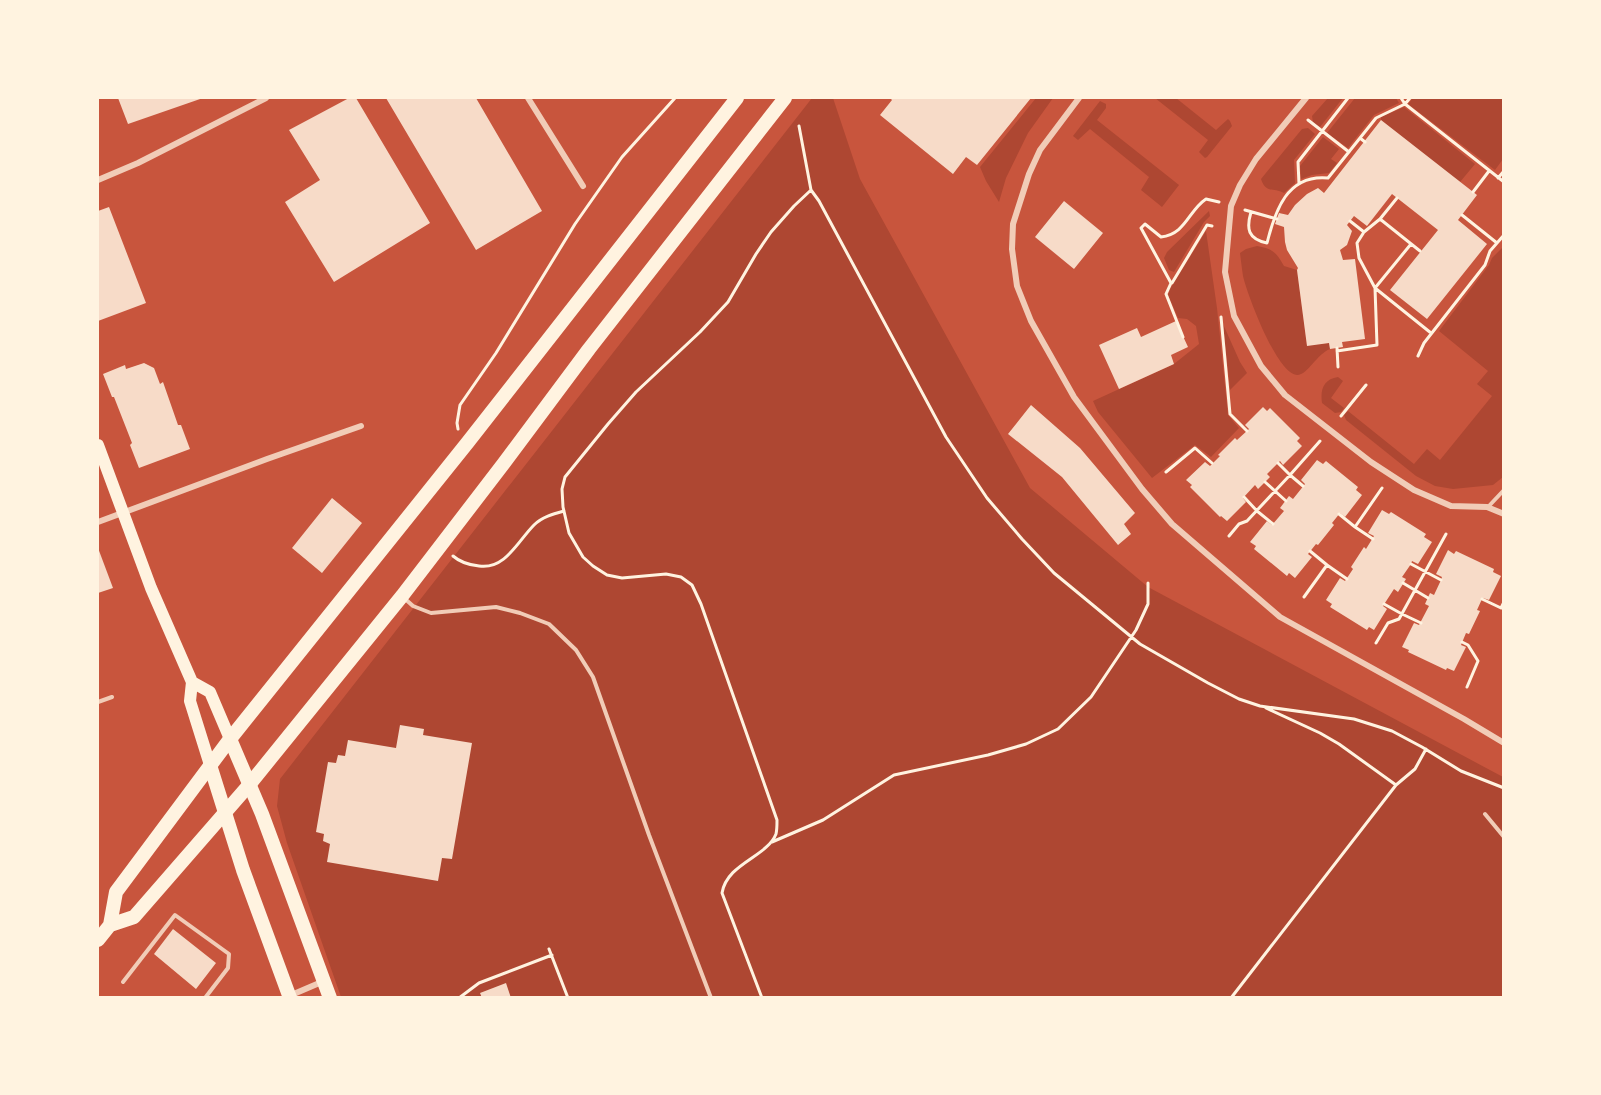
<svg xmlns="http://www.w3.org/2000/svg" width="1601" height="1095" font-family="'DejaVu Sans',sans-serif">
  <rect width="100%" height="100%" fill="#c8553d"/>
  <path fill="#ae4732" d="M812 98H833L860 179 1030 488 1148 587 1503 777V997H341L287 843 277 806 280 779Z
    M1036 98H1053L1028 133 1006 178 999 202 986 181 980 167Z
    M1155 98H1176L1216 130 1228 119 1230 121 1232 126 1207 157 1205 158 1199 152 1208 140Z
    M1328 98H1343L1320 127 1313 122 1312 116Z
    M1355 98H1396L1399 103 1374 115 1348 148 1327 133Z
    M1413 98H1503V159L1495 170 1408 104Z
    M1100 101 1106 104V108L1097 120 1179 185 1162 207 1141 190 1149 177 1090 129 1078 140 1073 136Z
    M1404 107 1475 164 1460 182 1381 120V117Z
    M1308 128 1315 134 1294 160 1295 183 1284 193C1273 187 1266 194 1261 179L1302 129Z
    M1323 137 1339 149 1331 159 1337 163 1329 173 1312 175 1301 179 1300 166Z
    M1209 211 1210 216 1204 222 1174 272 1169 270 1164 258 1167 252Z
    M1206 231 1217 308 1228 415 1239 428 1211 457 1195 445 1152 478 1098 412 1093 401 1174 364 1199 344 1196 326 1187 319 1178 318 1168 295 1170 289Z
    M1257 246C1273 249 1276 252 1284 266L1297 270 1307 345 1329 343 1330 349C1317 354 1308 374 1298 375 1278 377 1247 294 1243 276 1242 269 1241 261 1240 253L1246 249Z
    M1503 247V477L1493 485 1453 489 1435 486 1416 476 1346 420 1344 415 1348 411 1414 464 1427 449 1440 460 1492 396 1477 384 1488 371 1439 331 1489 265 1492 258Z
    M1223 324 1240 362 1247 373 1230 390Z
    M1338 377 1343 381 1331 398 1344 408 1341 412 1335 413 1322 403C1320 389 1324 379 1338 377Z"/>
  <path fill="#f7dbc8" d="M118 98H203L128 124Z
    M349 98H356L430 223 334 282 285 202 320 180 289 130Z
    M386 98H476L542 211 476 250Z
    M890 98H1031L977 165 966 157 953 174 880 115 892 100Z
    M1381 120 1477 195 1458 220 1487 244 1427 319 1390 290 1438 230 1392 194 1367 226 1354 216 1347 225 1352 231 1347 245 1340 250 1343 260 1355 259 1365 339 1342 342 1343 347 1330 349 1329 343 1307 346 1297 270 1298 268 1287 250 1285 242 1284 227 1275 224 1279 213 1288 215 1295 205 1307 194 1318 188 1324 193Z
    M1064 201 1103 233 1074 269 1035 237Z
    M109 207 146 303 98 321V211Z
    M1176 321 1188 347 1171 355 1174 364 1119 389 1099 345 1137 328 1141 337Z
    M144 363 154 368 160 384 163 382 178 425H181L190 449 139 468 130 445 132 443 114 397H112L103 374 125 365 126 369Z
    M1031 405 1080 448 1135 513 1124 524 1131 534 1118 545 1062 477 1008 434Z
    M1263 407 1267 411 1270 408 1300 438 1297 441 1302 446 1283 465 1280 461 1267 474 1270 477 1258 489 1255 485 1243 498 1246 502 1227 521 1221 516 1220 517 1190 487 1192 485 1186 480 1205 462 1210 466 1220 456 1218 455 1235 438 1237 440 1249 429 1245 425Z
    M1317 460 1323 464 1326 461 1358 487 1356 490 1362 495 1345 517 1340 513 1332 523 1334 525 1318 545 1316 544 1308 554 1312 557 1295 578 1289 573 1287 576 1254 549 1256 546 1250 542 1267 521 1272 525 1284 511 1280 508 1289 496 1293 499 1305 484 1301 480Z
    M332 498 362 523 322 573 292 548Z
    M1382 510 1389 514 1391 512 1426 534 1424 537 1432 542 1418 564 1412 561 1411 564 1402 577 1406 579 1398 592 1394 589 1383 606 1387 609 1374 630 1369 627 1367 630 1330 607 1332 604 1326 600 1340 578 1345 581 1353 569 1351 567 1364 547 1366 549 1374 536 1368 533Z
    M98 548 113 588 98 593Z
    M1448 550 1454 554 1456 551 1494 569 1493 572 1501 576 1489 600 1483 598 1482 599 1477 610 1480 611 1469 634 1466 633 1461 645 1466 647 1454 671 1447 668 1446 670 1408 652 1409 650 1402 647 1414 623 1419 625 1429 606 1425 604 1430 593 1434 595 1441 580 1442 577 1436 574Z
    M400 725 424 729 423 735 472 743 452 859 442 858 438 881 327 862 330 844 323 841 324 834 316 832 328 762 336 763 338 755 345 756 348 740 396 748Z
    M173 929 216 963 196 989 154 954Z
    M506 983 511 998H482L480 993Z"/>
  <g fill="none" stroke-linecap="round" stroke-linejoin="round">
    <path stroke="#fff3e0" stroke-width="3" d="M1401 98 1405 104 1504 182
      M1308 120 1349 152
      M799 126 811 190 819 201 946 437 987 498 1022 539 1054 573 1140 644 1208 683 1239 699 1260 706 1354 719 1392 731 1422 747 1461 771 1504 788
      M1360 138 1365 142
      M1498 178 1504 171
      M1299 184 1298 162 1348 98
      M1473 192 1489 171
      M1397 198 1380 219 1420 251
      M1245 210 1277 219
      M1251 212C1246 229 1248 239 1267 243 1275 211 1287 174 1328 178L1376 118 1405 104 1410 98
      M1462 215 1497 243
      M1350 221 1364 232 1380 219
      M1364 232 1357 243 1359 258 1375 288 1431 333
      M1172 283 1207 225 1212 226
      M1221 317 1230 414 1247 431
      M1183 337 1166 294 1171 283 1141 228 1145 224 1161 237C1186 234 1188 211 1206 199L1219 202
      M1337 348 1338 367
      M1337 351 1377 345 1375 288 1411 244
      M1418 356 1424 343 1485 265 1490 251 1504 235
      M1341 416 1366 385
      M458 429 457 423 460 405 496 353 575 224 622 157 675 98
      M1278 463 1290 475 1320 441
      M1166 472 1195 448 1212 463
      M1265 482 1286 501
      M1244 497 1257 511 1273 524
      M1339 514 1355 527 1382 488
      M1355 527 1373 539
      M1229 536 1239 524 1247 521 1290 475 1303 486
      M453 556C461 563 469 565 479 566 505 570 518 541 534 525 542 517 553 514 564 511
      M1411 564 1441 580
      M1327 565 1347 579
      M1403 583 1428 598
      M1304 597 1327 565 1310 551
      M1482 599 1501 608 1504 602
      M1384 604 1402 614 1421 623
      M1462 642 1468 645 1478 661 1467 687
      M1376 643 1388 623 1399 619 1446 534
      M1396 785 1415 769 1426 749
      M772 842 823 820 894 775 988 755 1026 744 1058 729 1091 697 1136 630 1148 604V583
      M549 949 568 998
      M459 998 479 983 552 955
      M762 998 722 893C727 863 767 857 776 834 777 830 777 824 777 820L701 604 692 585 681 577 666 574 622 578 607 575 593 566 583 557 569 533 563 507 562 489 565 477 608 424 636 392 700 332 728 302 756 254 771 232 794 206 811 190
      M1231 998 1396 785 1339 744 1320 733 1266 708"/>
    <path stroke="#f1ccb7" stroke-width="4" d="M1488 507 1504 490
      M404 598 413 606 431 613 496 607 520 613 549 624 576 650 593 677 649 835 711 998
      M98 702 112 697
      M1485 814 1504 837
      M123 982 175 915 229 954 228 968 205 998"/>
    <path stroke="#f1ccb7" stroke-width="6" d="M528 98 583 186
      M1079 98 1040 150 1029 174 1013 224 1012 249 1017 286 1031 321 1074 397 1142 489 1172 524 1280 617 1464 719 1504 743
      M1306 98 1256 159 1240 185 1231 206 1225 272 1234 316 1261 366 1285 395 1371 462 1414 490 1451 506 1487 507 1504 514
      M98 180 138 163 266 98
      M98 522 267 459 361 426
      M289 996 324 981"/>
    <path stroke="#fff3e0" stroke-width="12" d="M98 445 151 588 192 682 190 701 210 765
      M192 682 210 692 230 739"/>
    <path stroke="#fff3e0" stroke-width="14" d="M230 739 262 814 330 998
      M210 765 243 870 290 998"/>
    <path stroke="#fff3e0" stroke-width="14" d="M110 925 116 892 230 739 468 442 737 98
      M98 940 110 925 134 917 249 785 402 596 504 463 589 349 785 98"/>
  </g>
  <rect width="1601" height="1095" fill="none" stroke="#fff3e0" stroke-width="198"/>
</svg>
